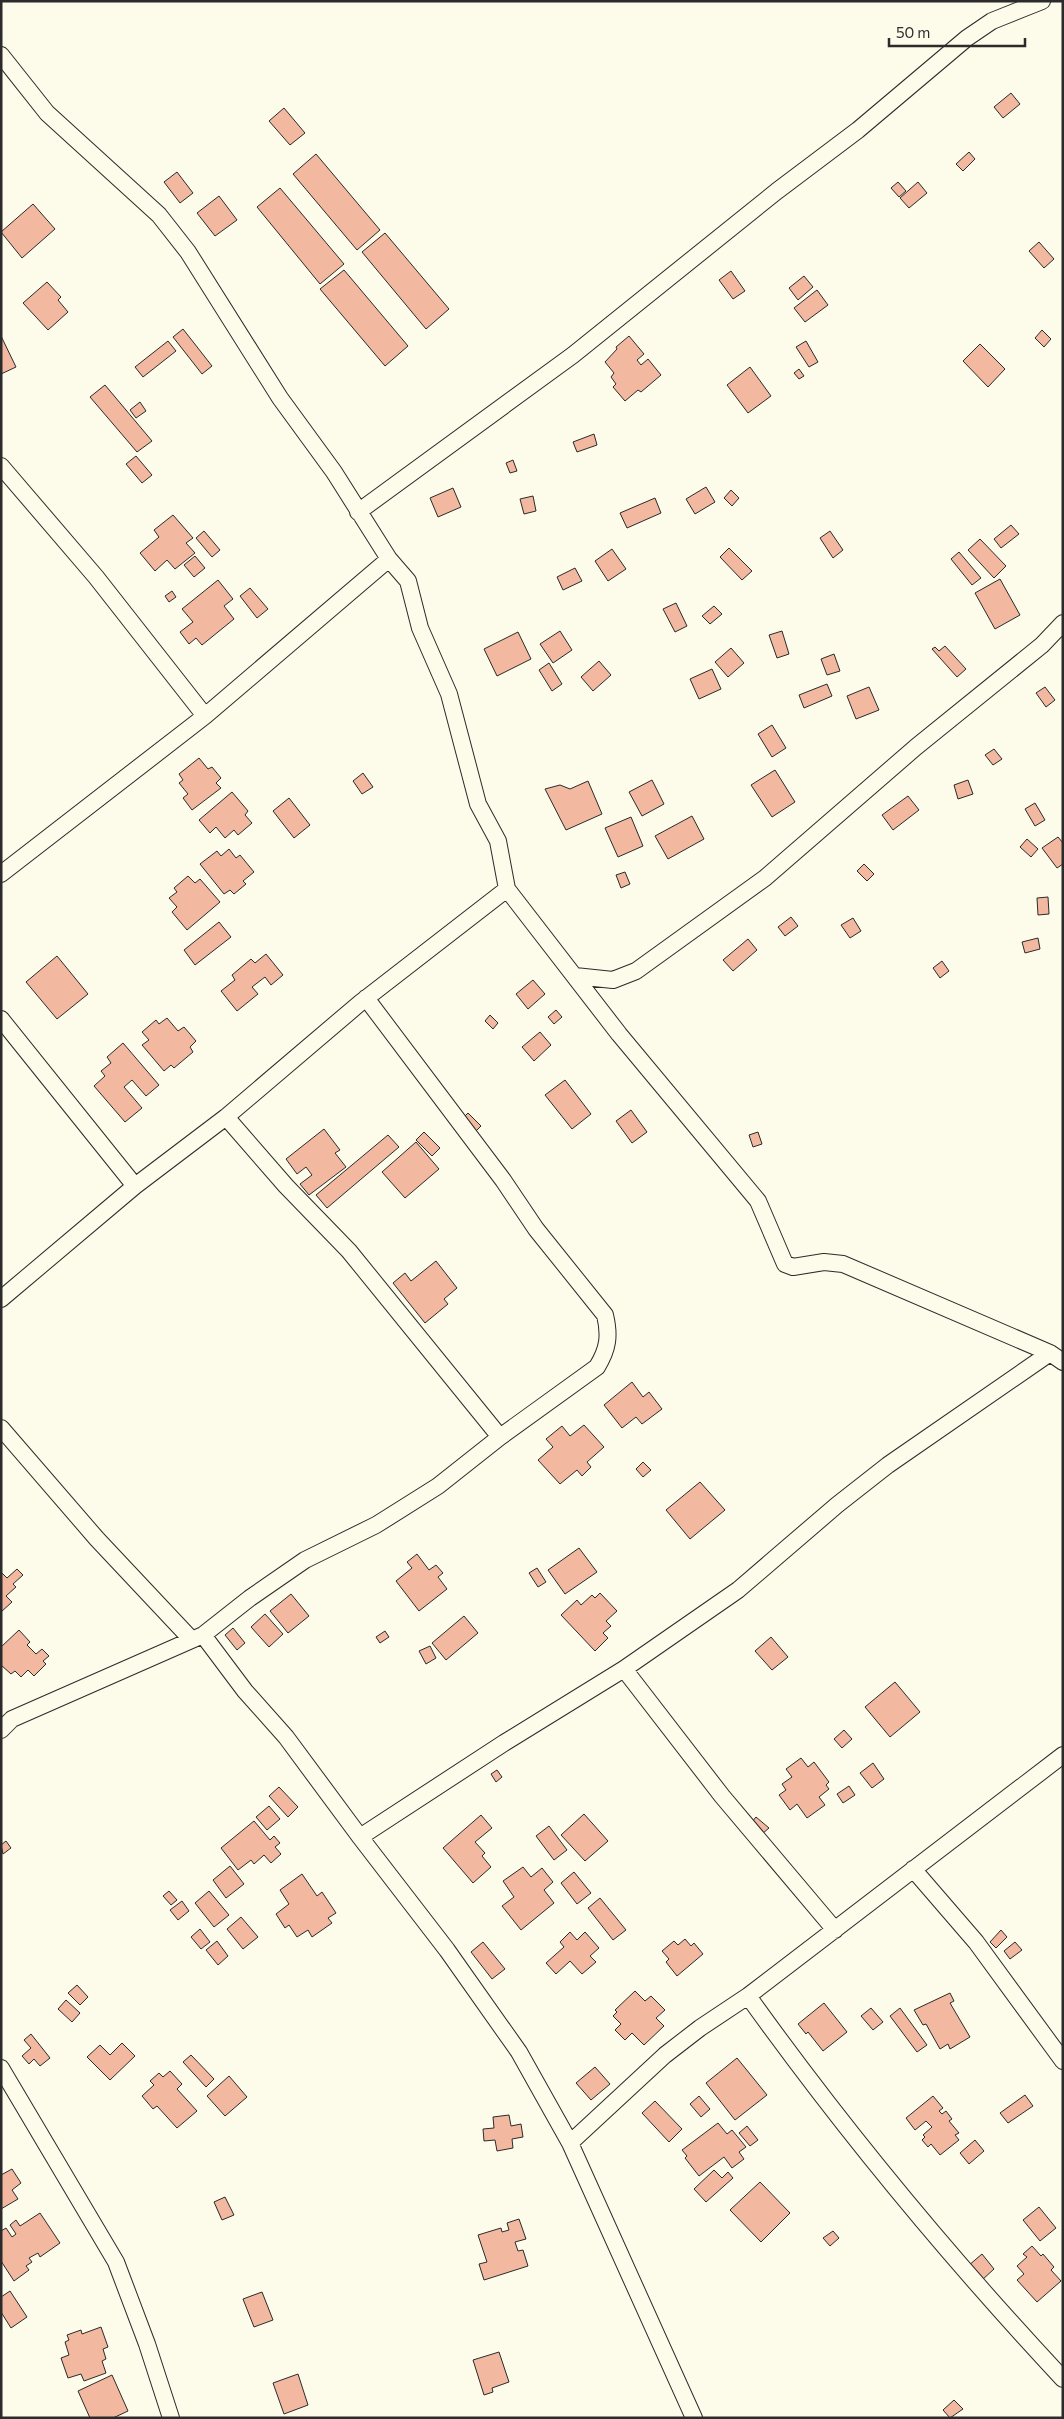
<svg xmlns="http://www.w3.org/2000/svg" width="1064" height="2419" font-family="Commissioner,sans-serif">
  <rect width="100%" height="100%" fill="#fdfbea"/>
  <path fill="#f2b8a0" stroke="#2b2b2b" d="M1011 93 1020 104 1003 118 994 107Z
    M284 108 305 133 290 145 269 121Z
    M969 152 975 159 963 171 956 164Z
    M316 154 380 230 357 250 293 174Z
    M177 172 193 193 180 203 164 182Z
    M898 182 906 191 899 197 891 188Z
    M918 182 927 193 909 208 900 198Z
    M280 188 344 264 320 284 257 207Z
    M219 196 237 220 215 236 197 213Z
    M33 204 55 229 22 258 1 232Z
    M385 233 449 309 426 329 362 252Z
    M1039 242 1054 259 1044 268 1029 251Z
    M344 270 408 346 385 366 320 289Z
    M731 271 745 291 733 299 719 280Z
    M804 276 813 287 798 300 789 288Z
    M47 282 61 297 58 300 68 312 48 330 23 303Z
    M817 290 828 305 805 322 794 308Z
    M183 329 212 366 202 374 173 337Z
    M1042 330 1051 339 1044 347 1035 338Z
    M1 336 16 367 1 374Z
    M629 336 644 354 637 360 641 365 648 359 661 375 641 392 638 390 625 401 613 387 616 384 611 377 614 373 605 362 617 349 616 347Z
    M168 341 176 351 143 377 135 367Z
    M806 341 818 362 809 367 796 347Z
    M980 344 1005 369 988 387 963 361Z
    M750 367 771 396 748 413 727 385Z
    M799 369 804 376 799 379 794 373Z
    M105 385 152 441 137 452 90 397Z
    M140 402 146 411 136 418 130 410Z
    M594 434 597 445 577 452 573 442Z
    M136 456 152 475 142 483 126 464Z
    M513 460 517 471 510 473 506 463Z
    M706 487 715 502 695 514 686 499Z
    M453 488 461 507 438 517 430 498Z
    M731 490 739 498 732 506 724 498Z
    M533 496 536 511 524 514 520 499Z
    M655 498 661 513 627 528 620 513Z
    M173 515 193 538 186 543 195 553 175 569 167 560 155 571 140 553 159 537 154 530Z
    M1011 525 1019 534 1001 548 994 539Z
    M204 531 220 550 212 557 196 538Z
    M830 531 843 550 833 558 820 538Z
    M980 539 1006 566 994 578 968 550Z
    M729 548 752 571 742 580 720 557Z
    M612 549 626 569 608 581 595 561Z
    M959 552 981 578 972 585 951 559Z
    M195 556 205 568 194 577 184 565Z
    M575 568 582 581 563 590 557 577Z
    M1000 579 1020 615 995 629 975 593Z
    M218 580 233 599 224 606 234 619 202 645 196 638 189 644 180 632 193 622 182 609Z
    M250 588 268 609 257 618 240 596Z
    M172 591 176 597 169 602 165 596Z
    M676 603 687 626 675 632 663 609Z
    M714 606 722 614 710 624 702 616Z
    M560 631 572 650 553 663 540 644Z
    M782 631 789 654 777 658 769 635Z
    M518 632 531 659 497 676 484 649Z
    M945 646 966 669 957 677 932 649 935 647 939 651Z
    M731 648 744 663 728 677 715 662Z
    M834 654 840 671 827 675 821 659Z
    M599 661 611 675 593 691 581 677Z
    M549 663 562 684 552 691 539 670Z
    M712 669 721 689 699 699 690 679Z
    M827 684 832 696 804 708 799 695Z
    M869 687 879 710 856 719 847 696Z
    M1045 687 1055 700 1046 707 1036 693Z
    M772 725 786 748 772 757 758 734Z
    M994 749 1002 759 993 765 985 755Z
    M199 758 208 769 212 767 221 778 216 783 221 788 192 810 183 798 188 794 179 783 183 780 179 774Z
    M775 770 795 802 772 817 751 785Z
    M363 773 373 787 362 794 353 781Z
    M652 780 664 804 642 816 629 792Z
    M968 780 973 794 958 799 954 785Z
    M588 781 602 814 566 830 545 789 560 785 570 789Z
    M232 792 248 811 245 815 252 823 238 835 234 830 225 838 216 827 210 833 199 820Z
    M908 796 919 810 893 830 882 815Z
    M289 798 310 825 294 838 273 811Z
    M1035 803 1045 820 1035 826 1025 809Z
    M692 816 704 839 668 859 655 836Z
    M631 817 643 846 618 857 605 828Z
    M1058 837 1063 843V864L1057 868 1042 848Z
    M1027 839 1038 849 1031 857 1020 847Z
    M229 849 236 858 240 855 254 872 243 881 246 884 234 894 230 890 224 894 200 864 217 851 221 856Z
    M864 864 874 874 867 881 857 871Z
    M625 872 630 884 621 888 616 875Z
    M188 876 195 883 200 879 220 902 187 930 172 912 177 907 169 898 177 892 174 888Z
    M1048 897 1049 914 1038 915 1037 898Z
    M791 917 798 926 785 936 778 927Z
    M853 918 861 931 850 938 841 925Z
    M219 922 231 937 195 965 184 950Z
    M1038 938 1040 949 1025 953 1022 942Z
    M748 939 757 950 733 971 723 960Z
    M266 954 283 975 271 985 265 977 252 987 258 994 237 1011 221 991 235 980 232 975 251 959 255 963Z
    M57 956 88 994 57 1019 26 982Z
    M942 961 949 971 940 978 933 968Z
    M533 980 545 994 528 1009 516 994Z
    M556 1010 562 1017 554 1024 548 1017Z
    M490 1015 498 1023 493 1029 485 1021Z
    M167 1018 178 1031 184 1027 196 1041 190 1047 193 1052 174 1068 171 1065 164 1071 142 1045 149 1040 142 1032 156 1020 159 1024Z
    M540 1032 551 1045 534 1061 522 1047Z
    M123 1043 159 1085 146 1096 132 1080 124 1087 142 1108 125 1122 94 1086 105 1076 101 1071 111 1063 107 1057Z
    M565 1080 591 1114 572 1129 545 1095Z
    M631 1110 647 1132 632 1143 616 1121Z
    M468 1113 481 1126 473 1134 460 1121Z
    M324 1129 340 1150 335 1153 346 1167 309 1195 300 1184 312 1175 306 1167 297 1174 286 1159Z
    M424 1132 440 1148 432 1156 416 1140Z
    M758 1132 762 1144 753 1147 749 1135Z
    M388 1135 399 1147 327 1208 316 1195Z
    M416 1142 439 1169 405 1198 382 1172Z
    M436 1261 457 1288 444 1299 448 1304 425 1323 393 1283 405 1273 411 1281Z
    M632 1382 643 1397 649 1392 662 1409 642 1424 636 1417 622 1428 604 1405Z
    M584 1425 604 1447 587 1462 591 1467 582 1476 577 1470 560 1484 538 1460 553 1447 546 1439 562 1426 570 1436Z
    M643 1462 651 1470 643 1477 636 1469Z
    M700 1482 725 1510 690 1539 666 1510Z
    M579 1548 597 1572 565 1594 548 1570Z
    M417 1554 429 1570 436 1565 443 1573 438 1577 447 1589 419 1611 396 1581 412 1568 407 1562Z
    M537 1568 546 1582 538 1587 529 1573Z
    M17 1569 23 1575 13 1584 16 1587 6 1596 12 1602 1 1612V1572L7 1578Z
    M600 1593 617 1611 606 1621 611 1626 603 1633 608 1638 595 1651 561 1615 577 1600 581 1605 592 1595 595 1598Z
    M291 1594 309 1616 288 1633 270 1611Z
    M265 1614 283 1634 269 1647 251 1627Z
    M464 1616 478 1633 446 1660 432 1643Z
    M233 1628 245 1643 237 1650 225 1635Z
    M19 1630 30 1642 27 1645 36 1654 42 1649 49 1656 43 1661 46 1664 34 1676 28 1670 21 1677 15 1671 11 1674 1 1665V1647Z
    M385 1631 389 1637 380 1643 376 1637Z
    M771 1637 788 1657 772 1670 755 1651Z
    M430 1646 436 1658 426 1664 419 1651Z
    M895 1682 920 1712 890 1737 865 1707Z
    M844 1730 852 1739 842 1748 834 1739Z
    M801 1758 808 1767 814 1762 829 1782 826 1785 829 1789 819 1797 825 1805 807 1818 797 1804 790 1810 779 1795 786 1790 782 1784 792 1777 786 1769Z
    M873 1763 884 1779 872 1788 860 1773Z
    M497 1770 502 1777 496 1782 491 1774Z
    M849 1786 855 1795 843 1803 837 1794Z
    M279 1787 298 1807 288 1817 269 1796Z
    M269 1806 280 1819 267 1830 256 1817Z
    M584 1814 608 1841 585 1861 561 1835Z
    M481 1815 492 1828 475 1842 485 1853 482 1856 491 1867 473 1883 443 1848Z
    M756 1817 769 1828 762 1834 751 1823Z
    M254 1821 270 1840 274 1836 280 1843 275 1847 281 1854 271 1863 264 1855 254 1864 251 1860 238 1870 221 1848Z
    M549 1826 567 1850 554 1860 536 1836Z
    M6 1841 11 1848 3 1854 1 1845Z
    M230 1866 244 1884 226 1898 213 1880Z
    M523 1867 531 1877 542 1868 553 1882 544 1890 554 1903 521 1930 502 1906 514 1897 503 1881Z
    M574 1872 591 1893 577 1904 561 1883Z
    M302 1874 317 1896 322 1892 336 1913 328 1918 332 1923 312 1937 308 1930 297 1937 289 1925 285 1928 276 1914 289 1904 280 1890Z
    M169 1891 177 1900 171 1905 163 1896Z
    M209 1891 229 1915 214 1927 195 1903Z
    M600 1898 626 1930 613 1940 588 1908Z
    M182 1901 189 1911 178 1920 170 1910Z
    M241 1917 258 1937 243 1949 227 1929Z
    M200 1929 210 1942 201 1949 191 1937Z
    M1001 1930 1007 1937 996 1948 990 1942Z
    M570 1932 577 1940 585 1932 599 1948 590 1956 596 1962 582 1974 570 1961 556 1974 546 1963 564 1947 560 1942Z
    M685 1939 691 1946 694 1943 703 1954 677 1976 666 1962 669 1959 662 1951 674 1941 678 1945Z
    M217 1941 228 1956 218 1965 206 1950Z
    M483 1942 505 1969 492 1979 471 1952Z
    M1015 1942 1022 1950 1010 1959 1004 1951Z
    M77 1985 88 1997 80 2005 68 1993Z
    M635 1991 645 2001 651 1996 665 2010 656 2018 664 2026 644 2045 632 2033 625 2040 615 2030 621 2024 613 2016 617 2012 615 2010Z
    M950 1993 954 2001 950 2003 970 2037 950 2049 948 2044 940 2049 926 2024 923 2025 914 2010Z
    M66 2000 80 2013 72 2022 58 2009Z
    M824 2003 847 2032 823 2051 808 2032 806 2034 798 2024Z
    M871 2008 883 2022 873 2030 861 2016Z
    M900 2008 927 2045 917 2052 890 2016Z
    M31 2034 50 2058 40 2066 34 2059 29 2064 22 2056 31 2048 24 2040Z
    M122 2043 135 2056 110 2080 87 2057 100 2045 110 2055Z
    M191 2055 214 2079 206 2087 183 2062Z
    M737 2058 767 2095 735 2120 706 2083Z
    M595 2067 610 2084 591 2100 576 2083Z
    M170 2071 182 2084 177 2089 197 2111 177 2128 157 2106 153 2109 142 2096 154 2085 150 2081 159 2073 163 2077Z
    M229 2076 247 2097 225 2116 207 2096Z
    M1025 2095 1033 2106 1008 2123 1000 2113Z
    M699 2096 710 2109 701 2117 690 2104Z
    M933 2096 943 2108 939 2111 942 2114 946 2111 952 2119 949 2121 959 2133 955 2135 959 2140 940 2155 931 2144 928 2147 922 2140 925 2137 923 2135 932 2127 926 2121 915 2130 906 2118Z
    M655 2101 682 2129 669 2142 642 2113Z
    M509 2115 511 2126 521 2124 523 2137 512 2139 513 2148 497 2151 495 2140 484 2141 483 2129 494 2128 493 2117Z
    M718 2123 727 2134 732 2130 746 2147 739 2152 744 2159 732 2168 724 2157 699 2176 685 2158 687 2156 682 2150Z
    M747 2126 758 2140 750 2146 739 2133Z
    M975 2140 984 2151 969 2164 960 2153Z
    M12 2169 21 2183 12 2190 18 2199 1 2209V2175Z
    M714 2170 722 2178 728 2172 733 2178 706 2202 694 2189Z
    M760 2182 790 2213 761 2242 730 2210Z
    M225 2197 234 2215 222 2220 214 2202Z
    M1039 2207 1056 2228 1040 2241 1023 2220Z
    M40 2213 60 2243 40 2257 38 2253 29 2258 32 2262 26 2266 29 2270 14 2281 1 2261V2231L6 2228 12 2237 16 2234 10 2225 16 2220 20 2226Z
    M519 2219 526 2239 515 2242 518 2251 523 2250 528 2266 484 2280 479 2264 487 2262 478 2235 501 2228 502 2232 509 2230 507 2223Z
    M833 2231 839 2238 830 2246 823 2238Z
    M1032 2246 1041 2256 1043 2254 1054 2267 1051 2270 1061 2281 1037 2302 1017 2280 1024 2274 1017 2266 1027 2257 1023 2254Z
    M982 2254 994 2269 981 2281 968 2266Z
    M10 2291 27 2317 11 2328 1 2312V2297Z
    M262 2292 273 2320 254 2327 243 2299Z
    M101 2327 108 2347 103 2349 106 2359 102 2361 106 2373 84 2381 81 2374 68 2378 61 2358 69 2355 65 2342 69 2340 67 2335 81 2330 82 2334Z
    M499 2352 509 2382 492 2388 493 2392 484 2395 473 2360Z
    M298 2374 308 2405 284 2414 273 2383Z
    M112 2375 128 2411 113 2418H90L78 2391Z
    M954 2400 963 2409 950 2418 943 2410Z"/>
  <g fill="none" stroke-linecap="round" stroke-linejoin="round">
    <defs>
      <path id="minor" d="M1 55 47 113 159 215 188 252 280 398 334 472 389 559 408 581 420 628 449 694 478 804 498 841 507 889 619 1034 758 1201 785 1264 793 1267 824 1262 843 1264 1050 1353 1063 1362
        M1 466 96 577 205 716
        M358 512 573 355 777 191 858 130 967 38 992 21 1042 1
        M1 874 205 716 389 559
        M575 976 613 980 636 971 765 878 916 747 1042 645 1063 623
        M1 1019 135 1186
        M226 1117 286 1186 349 1251 500 1437
        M1 1299 135 1186 226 1117 360 1003 507 889
        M1 1428 97 1539 191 1639
        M203 1635 245 1691 286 1737 360 1837 447 1950 519 2052 570 2143 694 2418
        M624 1669 738 1590 837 1505 888 1465 1050 1353
        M1 1730 12 1719 203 1635 250 1598 305 1560 376 1525 438 1486 500 1437 597 1367C608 1349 610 1336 605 1315L536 1229 503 1180 366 998
        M360 1837 504 1743 624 1669 722 1796 835 1930
        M913 1869 976 1942 1063 2061
        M748 1996C844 2130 951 2259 1063 2379
        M1 2068 116 2262 147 2344 171 2418
        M570 2143 665 2055 700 2028 748 1996 1063 1755"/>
    </defs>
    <use href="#minor" stroke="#2b2b2b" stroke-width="18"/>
    <use href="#minor" stroke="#fdfbea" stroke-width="16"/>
  </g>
  <rect width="1064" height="2419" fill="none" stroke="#2b2b2b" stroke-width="5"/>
  <path d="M889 38v8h136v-8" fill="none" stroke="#2b2b2b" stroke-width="2.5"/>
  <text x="896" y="38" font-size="15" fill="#2b2b2b" stroke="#fdfbea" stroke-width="4" paint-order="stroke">50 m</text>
</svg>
